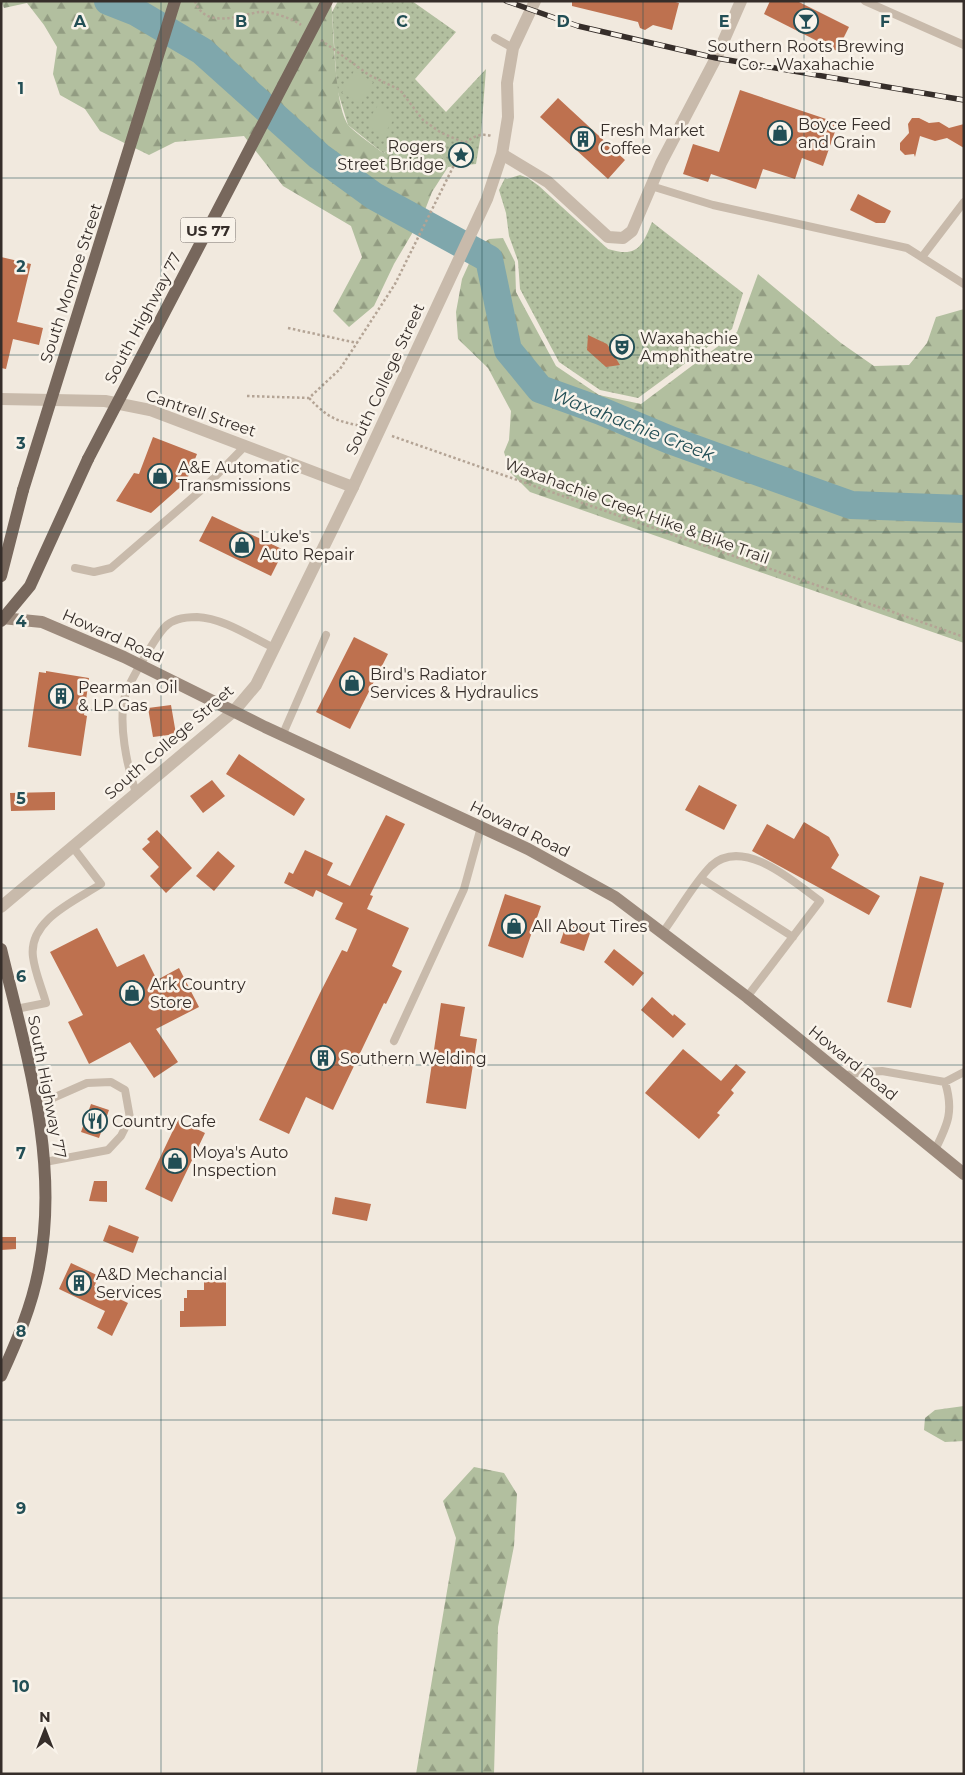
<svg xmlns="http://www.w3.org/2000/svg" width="965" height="1775" font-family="Montserrat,sans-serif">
  <defs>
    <pattern id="grass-dots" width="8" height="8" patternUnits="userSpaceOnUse" patternTransform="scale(1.25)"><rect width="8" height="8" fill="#b2bf9f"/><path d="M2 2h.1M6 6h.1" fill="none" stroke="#929c82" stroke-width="1.8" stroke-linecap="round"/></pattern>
    <pattern id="forest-firs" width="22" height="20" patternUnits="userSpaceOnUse" patternTransform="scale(1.25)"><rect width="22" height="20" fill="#b2bf9f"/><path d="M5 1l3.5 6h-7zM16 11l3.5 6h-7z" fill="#929c82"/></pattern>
  </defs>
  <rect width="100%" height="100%" fill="#f1e9de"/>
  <path fill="url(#grass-dots)" d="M338 1H412L456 32 415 79 446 112 486 69 481 134 476 164 448 167 435 144 407 143 383 153 348 125 337 89 332 12Z
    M520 175 528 178 539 186 608 249C637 258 642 247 652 222L743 293 732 329 638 398 600 390 559 362 520 289 518 261 509 236 506 213 499 190 505 178 507 179Z"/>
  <path fill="url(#forest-firs)" d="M1 1H331C334 27 334 111 350 127 359 136 372 144 383 153L407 143 435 144 448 167 432 192 423 215 394 264 374 306 349 327 333 311 362 257 351 226 283 186 244 136 175 142 149 155 100 131 85 109 60 95 53 74 57 47 44 25 27 3 4 8Z
    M503 238 515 262 516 292 556 366 599 395 641 404 737 332 758 274 841 343 874 366 909 365 927 343 936 317 964 309V643L530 492 510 472 504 452 509 440 511 411 488 368 458 339 456 312 462 279 476 248 489 239Z
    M964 1406V1441L945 1442 924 1430 925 1418 935 1410Z
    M474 1467 504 1473 517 1494 514 1546 498 1627 494 1774H416L456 1538 443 1501Z"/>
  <path fill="#b2bf9f" d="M354 71 373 82 361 104 342 93Z
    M378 105 396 116 383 136 366 124Z"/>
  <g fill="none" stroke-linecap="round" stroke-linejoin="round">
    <path stroke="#7fa7ac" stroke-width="28" d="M108 1 136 12 202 51 319 156 374 196 489 259 508 350 540 389 601 411 670 440 851 505 964 509"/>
  </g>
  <path fill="#be714f" d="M572 1H672L679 3 672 30 653 25 645 30 640 28 638 22 572 6Z
    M770 1H797L849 27 837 51 764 14Z
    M740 90 838 123 823 166 802 158 795 179 763 169 756 189 711 174 708 182 683 174 693 144 719 152Z
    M558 98 625 160 608 179 540 117Z
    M912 118H919L929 123 939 122 949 128 964 124V148L947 138 935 141 920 136 915 157 914 154 905 155 900 150V143L909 133 908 124Z
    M858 194 891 211 885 223H876L850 210Z
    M1 257 31 264 17 322 43 328 39 345 13 339 6 369 1 368Z
    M588 335 607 344 620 365 606 367 587 350Z
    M153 437 197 454 186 482 151 513 116 501 134 473 139 474Z
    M212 516 284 550 271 576 199 541Z
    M354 637 388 654 350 729 316 712Z
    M46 671 89 678 84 715 87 716 81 756 28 747 39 672 46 673Z
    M171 705 176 734 153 737 148 708Z
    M239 754 305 799 294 816 226 774Z
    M212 780 225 796 203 813 190 796Z
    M699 785 737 805 724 830 685 810Z
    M55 792V810L11 811 10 793Z
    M386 815 405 824 370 895 373 896 367 909 409 928 392 966 402 971 386 1004 384 1003 333 1110 306 1097 289 1134 259 1120 320 993 342 950 347 952 357 929 335 919 343 903 316 890 313 897 284 883 289 872 293 874 305 850 333 863 327 875 350 886Z
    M804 822 829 837 839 855 831 868 880 896 869 915 752 851 767 824 794 839Z
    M157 830 192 868 166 893 150 876 159 867 142 849 150 842 147 839Z
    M218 851 235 866 214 891 196 876Z
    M920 876 944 883 911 1008 887 1002Z
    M505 894 541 906 523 958 488 946Z
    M567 922 591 930 584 951 560 943Z
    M97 928 117 967 144 954 157 980 179 968 199 1007 156 1029 178 1062 154 1078 130 1042 89 1064 68 1022 83 1015 50 952Z
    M614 949 644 973 633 986 604 962Z
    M652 997 673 1016 674 1014 686 1024 673 1038 641 1010Z
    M441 1003 465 1007 460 1036 477 1039 466 1109 426 1103Z
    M683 1049 721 1081 736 1064 746 1072 731 1090 734 1093 717 1113 720 1115 699 1139 645 1093Z
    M91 1104 109 1110 99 1138 81 1132Z
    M178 1120 205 1133 172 1202 145 1189Z
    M94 1181H107V1202L89 1201Z
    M335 1197 371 1204 367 1221 332 1214Z
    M109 1225 139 1237 133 1253 103 1241Z
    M1 1237H16V1249L1 1250Z
    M71 1263 99 1276 94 1287 128 1303 112 1336 97 1328 105 1311 59 1289Z
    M204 1281H226V1326L180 1327V1311H184V1298H187V1290H204Z"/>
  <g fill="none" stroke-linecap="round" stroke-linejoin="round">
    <path stroke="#b4a495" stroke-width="2.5" stroke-dasharray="2.5 2.5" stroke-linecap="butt" d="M195 1C205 30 240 15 259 12 270 11 292 18 301 25
      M321 40 369 75 400 90 423 120 440 132 465 143C474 136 481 133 492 136
      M288 328 357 343
      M247 396 309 398 340 369 395 284 465 143
      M309 398C330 420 337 421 366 427
      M392 436 964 637"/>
    <path stroke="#c8baab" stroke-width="8" d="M865 1 964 45
      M495 38 513 48
      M651 186 713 205 907 248 964 284
      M922 257 964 202
      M75 568 94 572 111 568 206 486 246 445
      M282 736 326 635
      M136 793C127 766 118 724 125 696 128 684 156 636 165 627 173 618 186 617 197 617 223 618 251 637 274 648
      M702 879 793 937
      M663 932C678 912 694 883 711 866 743 836 794 882 820 901L747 997
      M16 1009 46 1003C42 988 35 973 33 957 28 920 75 901 101 884L72 846
      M394 1041 464 889 481 827
      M843 1076 862 1072 882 1071 945 1082 964 1072
      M37 1105 87 1083 111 1082 125 1090 130 1118 121 1136 108 1150 45 1162
      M935 1150C948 1124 954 1111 945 1082"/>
    <path stroke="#c8baab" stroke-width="12" d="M502 154 548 182 608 237 623 238 632 231 661 163 716 58 741 1
      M353 487 487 199 502 154 508 117 507 83 513 48 535 1
      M1 907 234 711"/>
    <path stroke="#c8baab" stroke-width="12" d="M1 399 105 401 150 410 353 487 256 685 234 711"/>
    <path stroke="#9c8a7c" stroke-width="12" d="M2 618 42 622 124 657 265 727 528 849 615 897 747 997 964 1174"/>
    <path stroke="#77675c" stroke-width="12" d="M1 576 23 490
      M1 621 30 586 88 459
      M1 949C26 1053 60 1161 39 1268 32 1306 17 1341 1 1376"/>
    <defs>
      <path id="rail" d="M506 1 578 26 716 58 964 100"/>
    </defs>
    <use href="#rail" stroke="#362e2a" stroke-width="5.5"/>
    <use href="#rail" stroke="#f9f3ea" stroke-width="4" stroke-dasharray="11" stroke-linecap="butt"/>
    <path stroke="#77675c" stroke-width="12" d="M88 459 327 1
      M23 490 175 1"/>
  </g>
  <path fill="none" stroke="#224e55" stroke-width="1" stroke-opacity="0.55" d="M161 1V1774M322 1V1774M482 1V1774M643 1V1774M804 1V1774M1 178H964M1 355H964M1 532H964M1 710H964M1 888H964M1 1065H964M1 1242H964M1 1420H964M1 1598H964"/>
  <defs>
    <symbol id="bar-ring" viewBox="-11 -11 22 22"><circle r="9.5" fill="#f9f3ea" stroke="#224e55" stroke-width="1.5"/><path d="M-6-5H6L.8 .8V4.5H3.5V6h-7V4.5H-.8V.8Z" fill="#224e55"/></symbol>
    <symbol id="shop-ring" viewBox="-11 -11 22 22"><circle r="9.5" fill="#f9f3ea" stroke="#224e55" stroke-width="1.5"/><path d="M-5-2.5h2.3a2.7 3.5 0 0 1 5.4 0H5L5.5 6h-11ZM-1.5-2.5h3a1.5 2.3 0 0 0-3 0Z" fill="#224e55"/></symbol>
    <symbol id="building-ring" viewBox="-11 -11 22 22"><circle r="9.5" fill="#f9f3ea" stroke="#224e55" stroke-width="1.5"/><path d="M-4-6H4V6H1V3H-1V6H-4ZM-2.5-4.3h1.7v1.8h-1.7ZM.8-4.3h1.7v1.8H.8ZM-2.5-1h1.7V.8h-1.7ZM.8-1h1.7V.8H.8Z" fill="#224e55"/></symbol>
    <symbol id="sight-ring" viewBox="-11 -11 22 22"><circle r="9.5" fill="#f9f3ea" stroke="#224e55" stroke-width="1.5"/><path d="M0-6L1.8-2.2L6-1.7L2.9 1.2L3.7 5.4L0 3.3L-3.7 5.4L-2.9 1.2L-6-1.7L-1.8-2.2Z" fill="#224e55"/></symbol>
    <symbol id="theatre-ring" viewBox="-11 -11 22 22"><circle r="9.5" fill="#f9f3ea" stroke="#224e55" stroke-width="1.5"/><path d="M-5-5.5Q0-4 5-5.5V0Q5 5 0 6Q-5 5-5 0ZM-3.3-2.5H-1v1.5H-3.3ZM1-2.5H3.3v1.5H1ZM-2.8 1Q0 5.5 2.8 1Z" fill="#224e55"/></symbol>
    <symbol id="restaurant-ring" viewBox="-11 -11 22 22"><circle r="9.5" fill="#f9f3ea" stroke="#224e55" stroke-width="1.5"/><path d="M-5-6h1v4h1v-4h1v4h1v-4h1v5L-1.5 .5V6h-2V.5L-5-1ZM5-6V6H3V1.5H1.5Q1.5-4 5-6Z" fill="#224e55"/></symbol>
  </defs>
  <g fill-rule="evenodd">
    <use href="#bar-ring" x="792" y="7" width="28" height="28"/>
    <use href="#shop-ring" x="766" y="119" width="28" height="28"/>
    <use href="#building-ring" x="569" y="125" width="28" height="28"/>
    <use href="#sight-ring" x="447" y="141" width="28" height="28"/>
    <use href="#theatre-ring" x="608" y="333" width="28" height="28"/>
    <use href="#shop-ring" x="146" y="462" width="28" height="28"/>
    <use href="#shop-ring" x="228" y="531" width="28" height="28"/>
    <use href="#shop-ring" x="338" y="669" width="28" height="28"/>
    <use href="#building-ring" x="47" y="682" width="28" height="28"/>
    <use href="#shop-ring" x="500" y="912" width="28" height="28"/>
    <use href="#shop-ring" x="118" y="979" width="28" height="28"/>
    <use href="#building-ring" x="309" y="1044" width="28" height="28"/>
    <use href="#restaurant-ring" x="81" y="1107" width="28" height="28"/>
    <use href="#shop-ring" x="161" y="1147" width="28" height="28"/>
    <use href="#building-ring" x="65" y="1269" width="28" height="28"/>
  </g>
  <g text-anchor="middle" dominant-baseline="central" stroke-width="5" stroke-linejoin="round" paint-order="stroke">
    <rect fill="#f9f3ea" stroke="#706964" stroke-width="1" x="180.5" y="217.5" width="55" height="25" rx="4"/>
    <g font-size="15" font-weight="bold" fill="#362e2a">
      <text x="208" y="230">US 77</text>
    </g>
    <g font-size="16" fill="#362e2a" stroke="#f9f3ea" text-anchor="start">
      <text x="806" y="46" text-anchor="middle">Southern Roots Brewing<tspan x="806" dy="18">Co. - Waxahachie</tspan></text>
      <text x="798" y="124">Boyce Feed<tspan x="798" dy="18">and Grain</tspan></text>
      <text x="600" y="130">Fresh Market<tspan x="600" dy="18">Coffee</tspan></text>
      <text x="444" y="146" text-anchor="end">Rogers<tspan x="444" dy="18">Street Bridge</tspan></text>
      <text x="640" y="338">Waxahachie<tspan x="640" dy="18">Amphitheatre</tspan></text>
      <text x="178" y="467">A&amp;E Automatic<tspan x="178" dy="18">Transmissions</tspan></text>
      <text x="260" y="536">Luke's<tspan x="260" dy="18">Auto Repair</tspan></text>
      <text x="370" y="674">Bird's Radiator<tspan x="370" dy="18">Services &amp; Hydraulics</tspan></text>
      <text x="78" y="687">Pearman Oil<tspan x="78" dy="18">&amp; LP Gas</tspan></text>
      <text x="532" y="926">All About Tires</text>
      <text x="150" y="984">Ark Country<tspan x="150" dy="18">Store</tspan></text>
      <text x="340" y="1058">Southern Welding</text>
      <text x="112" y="1121">Country Cafe</text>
      <text x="192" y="1152">Moya's Auto<tspan x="192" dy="18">Inspection</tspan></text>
      <text x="96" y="1274">A&amp;D Mechancial<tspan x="96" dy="18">Services</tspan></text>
    </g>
    <g font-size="16" fill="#362e2a" stroke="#f9f3ea">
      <text transform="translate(71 283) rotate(-72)">South Monroe Street</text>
      <text transform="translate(143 318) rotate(-62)">South Highway 77</text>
      <text transform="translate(385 379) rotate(-65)">South College Street</text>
      <text transform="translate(201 413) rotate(19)">Cantrell Street</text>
      <text transform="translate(637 511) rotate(20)">Waxahachie Creek Hike &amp; Bike Trail</text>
      <text transform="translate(113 636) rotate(24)">Howard Road</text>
      <text transform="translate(169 742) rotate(-41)">South College Street</text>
      <text transform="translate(520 829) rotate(26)">Howard Road</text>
      <text transform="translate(853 1063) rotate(39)">Howard Road</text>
      <text transform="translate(47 1087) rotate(79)">South Highway 77</text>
    </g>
    <g font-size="18" font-style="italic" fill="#224e55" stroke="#f9f3ea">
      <text transform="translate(633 425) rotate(21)">Waxahachie Creek</text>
    </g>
  </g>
  <g font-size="16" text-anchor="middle" font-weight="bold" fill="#224e55" stroke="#f9f3ea" stroke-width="5" stroke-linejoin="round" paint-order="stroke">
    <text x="80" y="27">A</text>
    <text x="241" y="27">B</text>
    <text x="402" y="27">C</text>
    <text x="563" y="27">D</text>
    <text x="724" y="27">E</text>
    <text x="885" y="27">F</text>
    <text x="21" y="94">1</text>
    <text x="21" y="272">2</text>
    <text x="21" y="449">3</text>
    <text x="21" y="627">4</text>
    <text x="21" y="804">5</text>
    <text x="21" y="982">6</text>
    <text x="21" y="1159">7</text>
    <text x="21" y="1337">8</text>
    <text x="21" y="1514">9</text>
    <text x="21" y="1692">10</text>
  </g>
  <rect width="965" height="1775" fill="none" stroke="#362e2a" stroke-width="5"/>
  <g transform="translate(45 1730)" stroke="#f9f3ea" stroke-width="4" paint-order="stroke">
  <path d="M0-4L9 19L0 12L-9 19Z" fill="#362e2a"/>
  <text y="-8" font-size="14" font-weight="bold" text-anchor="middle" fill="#362e2a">N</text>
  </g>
</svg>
